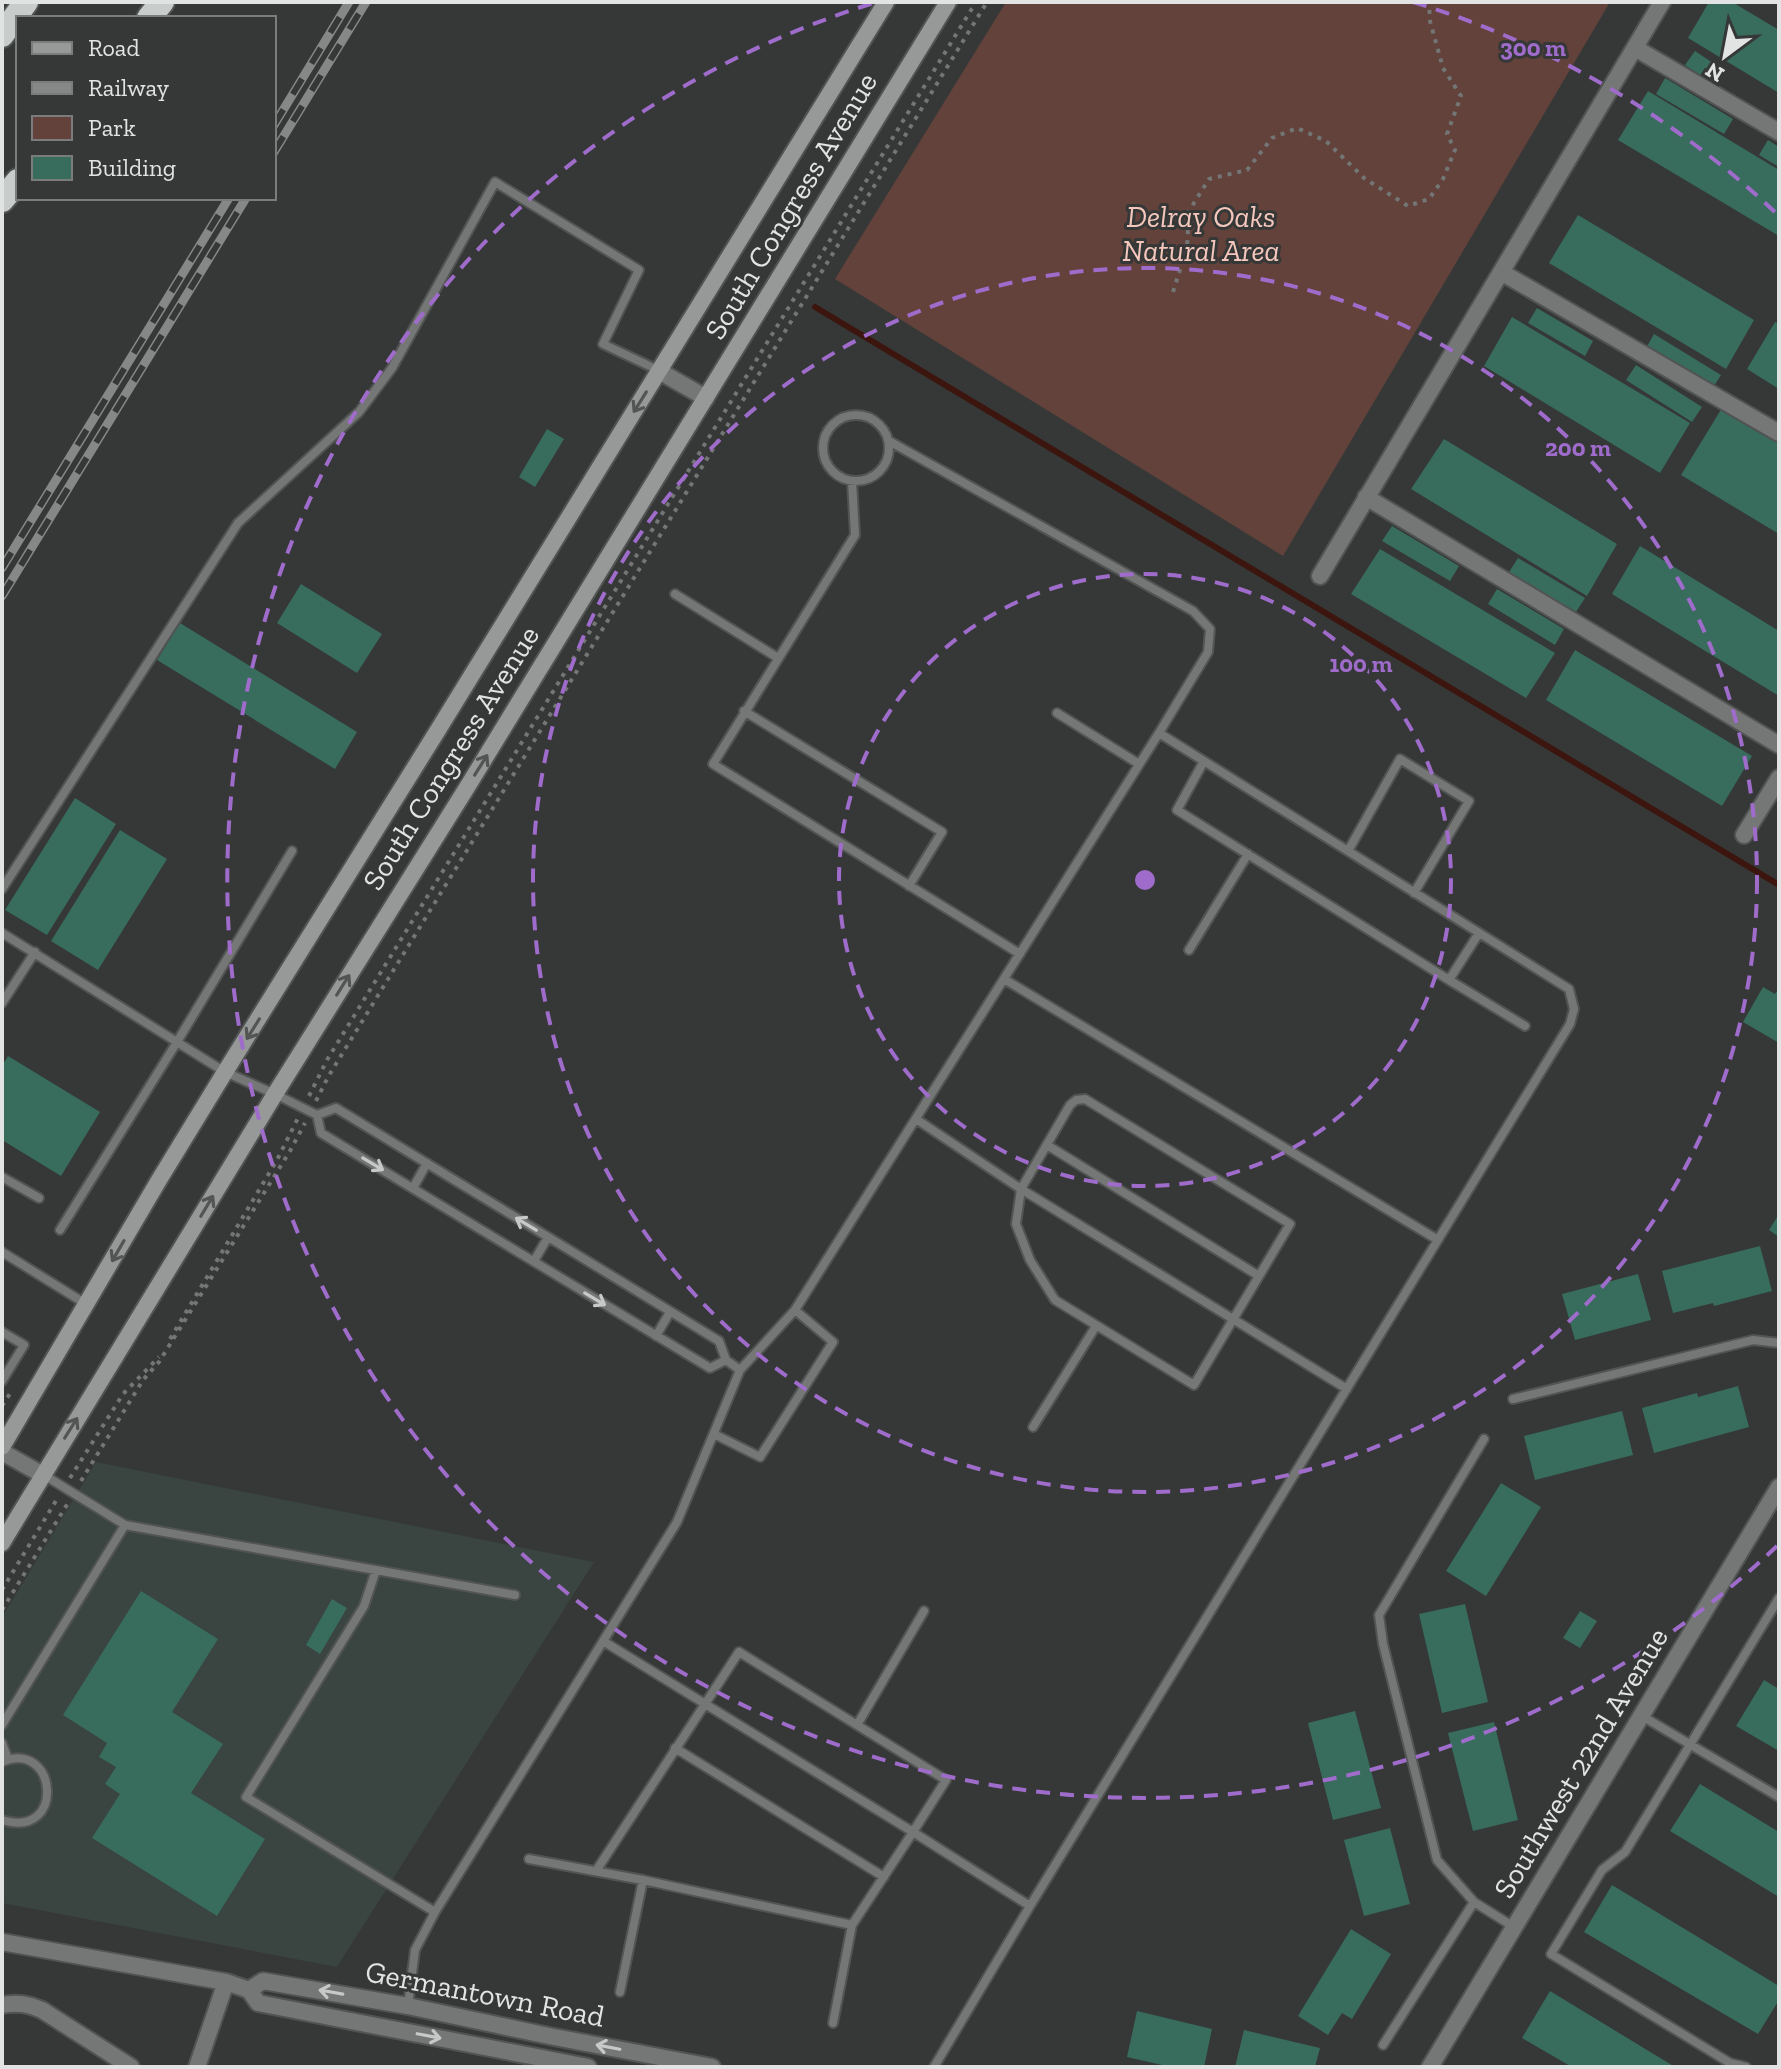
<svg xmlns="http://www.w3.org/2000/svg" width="1781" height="2069" font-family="'Zilla Slab',serif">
  <rect width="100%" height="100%" fill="#353837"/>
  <path fill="#3a4441" d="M96 1462 594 1562 337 1967 2 1903V1617Z"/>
  <path fill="#62423b" d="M1006 2H1610L1283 556 835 279Z"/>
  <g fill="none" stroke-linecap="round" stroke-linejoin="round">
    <path stroke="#3c160e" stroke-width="6" d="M815 307 1779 885"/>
  </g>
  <path fill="#386c5d" d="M1709 2H1732L1779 30V93L1688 38Z
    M1695 51 1713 63 1703 77 1685 65Z
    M1665 78 1733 119 1724 134 1656 94Z
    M1648 91 1779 170V236L1618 140Z
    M1768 140 1779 147V167L1759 155Z
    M1578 215 1754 320 1726 369 1549 263Z
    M1537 308 1593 341 1585 356 1528 323Z
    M1512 317 1690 423 1660 473 1484 366Z
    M1775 322 1779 324V389L1747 369Z
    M1654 334 1721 375 1712 389 1646 348Z
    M1636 365 1702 407 1692 422 1626 380Z
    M1722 408 1779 443V534L1681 475Z
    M547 429 564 439 535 487 519 477Z
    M1444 439 1617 544 1587 596 1411 489Z
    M1392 526 1459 566 1450 581 1382 541Z
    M1640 546 1779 631V696L1612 594Z
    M1380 549 1555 653 1526 698 1351 594Z
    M1518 558 1585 598 1576 612 1509 572Z
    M301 584 382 634 357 673 277 623Z
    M1497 589 1564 629 1555 645 1488 604Z
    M180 623 357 732 335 769 157 660Z
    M1575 650 1752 756 1722 806 1546 700Z
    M75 798 116 824 47 935 5 910Z
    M120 830 167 859 98 970 51 941Z
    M1763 987 1775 994 1779 988V1043L1743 1022Z
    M8 1056 100 1112 61 1176 2 1140V1066Z
    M1779 1214V1237L1769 1230Z
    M1760 1246 1772 1291 1714 1306 1713 1303 1673 1313 1662 1271Z
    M1638 1274 1651 1320 1575 1340 1562 1294Z
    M1738 1386 1749 1427 1654 1453 1642 1408 1697 1393 1698 1397Z
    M1622 1411 1633 1455 1535 1480 1524 1436Z
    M1501 1483 1541 1507 1486 1596 1446 1571Z
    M141 1591 218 1639 172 1712 223 1744 191 1793 265 1839 217 1916 92 1838 120 1794 105 1784 116 1767 99 1757 107 1743 63 1715Z
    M332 1599 347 1608 320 1654 306 1645Z
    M1465 1604 1488 1702 1442 1713 1419 1614Z
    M1580 1611 1597 1621 1580 1648 1563 1638Z
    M1764 1680 1779 1689V1751L1736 1726Z
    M1355 1711 1381 1808 1333 1820 1308 1723Z
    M1494 1722 1518 1820 1473 1831 1448 1733Z
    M1700 1784 1779 1832V1897L1670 1831Z
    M1390 1828 1410 1904 1364 1916 1344 1840Z
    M1612 1885 1779 1986V2000L1758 2034 1584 1932Z
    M1351 1929 1391 1954 1352 2019 1342 2013 1328 2035 1298 2016Z
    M1550 1991 1675 2067H1572L1522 2038Z
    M1137 2011 1212 2029 1204 2067H1171L1127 2057Z
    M1244 2030 1320 2048 1315 2067H1235Z"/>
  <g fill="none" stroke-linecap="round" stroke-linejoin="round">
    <defs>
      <path id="service" d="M823 448a33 33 0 1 1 66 0a33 33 0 1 1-66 0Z
        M889 441 1193 611 1210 629 1208 652 1159 733
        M852 481 855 535 713 764 1020 954
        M675 594 778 658
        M744 711 942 832 909 886
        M1057 713 1139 764
        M1204 761 1177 810 1449 980 1479 933
        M1348 851 1400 759 1469 801 1414 893
        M2 889 238 523 359 412 392 368 495 182 639 270 603 344 658 370
        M2 933 225 1072 275 1094 317 1115 336 1108 719 1341 726 1360 740 1370 677 1522 435 1912 415 1950 408 2006
        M1189 950 1248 854
        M1004 979 1438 1240
        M1449 980 1525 1026
        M2 1003 35 952
        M1085 1099 1290 1224 1194 1385 1055 1300 1030 1260 1016 1224 1021 1189 1070 1105 1076 1100Z
        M317 1115 321 1133 710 1368 726 1360
        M916 1119 1021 1189 1347 1389
        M1047 1145 1259 1276
        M2 1177 39 1198
        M413 1188 427 1163
        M60 1230 177 1042 292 851
        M2 1252 86 1304
        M534 1261 548 1237
        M795 1310 1159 733 1569 989 1574 1009 1570 1024 1030 1906
        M2 1332 24 1345 2 1381
        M656 1336 670 1312
        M1513 1399 1753 1340 1779 1343
        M1033 1427 1096 1326
        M714 1434 760 1457 833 1342 795 1310 740 1370
        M1484 1439 1379 1615 1383 1644 1437 1860 1474 1902 1514 1927
        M44 1475 125 1525 515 1595
        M376 1570 364 1606 246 1797 435 1912
        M1642 1716 1779 1797
        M2 1725 125 1525
        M857 1725 924 1611
        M2 1743 8 1759
        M675 1748 884 1877
        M2 1762C57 1738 67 1840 2 1820
        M529 1859 643 1880 852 1925 913 1832 603 1641
        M596 1871 739 1652 946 1780 913 1832 1030 1906 934 2067
        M620 1992 643 1880
        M833 2023 852 1925
        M1383 2045 1474 1902
        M1746 2067 1730 2063 1551 1954 1602 1870 1625 1852 1779 1598"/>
      <path id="minor" d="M1635 48 1779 132
        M1501 272 1779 433
        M659 371 706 398
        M1366 497 1779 745
        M1320 576 1662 2
        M1744 835 1779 778
        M2 1452 43 1475
        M2 1942 226 1982 249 1990 258 2003 588 2067
        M249 1990 263 1981 408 2006 549 2036 712 2067
        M2 2005C17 2002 28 2004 42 2010L131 2067
        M197 2067 226 1982
        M1430 2067 1779 1487"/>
      <path id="secondary" d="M2 1447 159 1180 225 1072 438 730 886 2
        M2 1543 275 1094 466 789 948 2"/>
      <path id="motorway" d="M149 18 162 2
        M2 35 26 2
        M2 200 18 181"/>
    </defs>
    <use href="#service" stroke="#515453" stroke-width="12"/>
    <use href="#minor" stroke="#515453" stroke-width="20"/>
    <use href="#secondary" stroke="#515453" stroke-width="20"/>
    <use href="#motorway" stroke="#515453" stroke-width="28"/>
    <path stroke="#737675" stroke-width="4" stroke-dasharray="4 6" stroke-linecap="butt" d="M1173 292 1187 248 1189 211 1209 179 1247 170 1272 138 1297 128 1326 141 1364 178 1408 206 1429 199 1443 179 1455 150 1447 134 1461 96 1443 68 1430 21 1429 2
      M309 1096 327 1060 976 2
      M316 1101 328 1077 987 2
      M170 1339 277 1160 298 1118
      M2 1406 11 1392
      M70 1478 123 1394 159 1357
      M81 1481 143 1380 159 1362 290 1151 305 1123
      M2 1590 57 1499
      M2 1610 68 1503"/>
    <use href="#service" stroke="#757676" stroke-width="8"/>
    <use href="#minor" stroke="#757676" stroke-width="16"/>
    <use href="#secondary" stroke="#979998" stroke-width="16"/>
    <use href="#motorway" stroke="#c8cdcb" stroke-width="24"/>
    <defs>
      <path id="rail" d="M274 125 349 2
        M274 152 366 2
        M2 568 229 198
        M2 596 246 198"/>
    </defs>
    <use href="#rail" stroke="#858887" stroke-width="9"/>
    <use href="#rail" stroke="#353837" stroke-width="6" stroke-dasharray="18" stroke-linecap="butt"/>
  </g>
  <defs><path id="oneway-shaft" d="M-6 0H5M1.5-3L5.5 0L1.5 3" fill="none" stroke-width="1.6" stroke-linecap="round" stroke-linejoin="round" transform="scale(2)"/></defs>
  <g stroke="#525554">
    <use href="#oneway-shaft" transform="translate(640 402) rotate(122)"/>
    <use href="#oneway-shaft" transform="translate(481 765) rotate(-58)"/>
    <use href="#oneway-shaft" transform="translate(343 985) rotate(-58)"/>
    <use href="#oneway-shaft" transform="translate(253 1029) rotate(122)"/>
    <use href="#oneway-shaft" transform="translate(207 1206) rotate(-59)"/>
    <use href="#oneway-shaft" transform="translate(118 1251) rotate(120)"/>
    <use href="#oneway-shaft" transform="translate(71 1428) rotate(-58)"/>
  </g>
  <g stroke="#c7c8c8">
    <use href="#oneway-shaft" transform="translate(373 1164) rotate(31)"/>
    <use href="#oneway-shaft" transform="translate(526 1224) rotate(-149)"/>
    <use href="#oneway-shaft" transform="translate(595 1299) rotate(31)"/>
    <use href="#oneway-shaft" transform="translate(331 1992) rotate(-170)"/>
    <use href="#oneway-shaft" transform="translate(429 2036) rotate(11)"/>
    <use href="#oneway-shaft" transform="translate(608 2047) rotate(-169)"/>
  </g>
  <g fill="none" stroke="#9f6ccc" stroke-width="4" stroke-dasharray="14 10">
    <circle cx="1145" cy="880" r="306"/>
    <circle cx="1145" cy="880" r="612"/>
    <path d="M1777 1546A918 918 0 1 1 877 2M1413 2A918 918 0 0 1 1777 214"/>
  </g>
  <g text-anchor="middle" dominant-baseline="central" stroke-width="6" stroke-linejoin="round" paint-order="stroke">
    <g font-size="30" fill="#e2e4e3" stroke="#353837">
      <text transform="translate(791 206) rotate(-59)">South Congress Avenue</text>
      <text transform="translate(451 758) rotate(-58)">South Congress Avenue</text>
      <text transform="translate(1581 1763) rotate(-59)">Southwest 22nd Avenue</text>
      <text transform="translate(485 1994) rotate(11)">Germantown Road</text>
    </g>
    <g font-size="30" font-style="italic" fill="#f5c7bc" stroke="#353837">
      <text x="1201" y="217">Delray Oaks<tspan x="1201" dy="34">Natural Area</tspan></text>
    </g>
  </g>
  <circle cx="1145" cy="880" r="12" fill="#9f6ccc" stroke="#353837" stroke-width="4"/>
  <g font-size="24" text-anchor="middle" font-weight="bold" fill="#9f6ccc" stroke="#353837" stroke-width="6" stroke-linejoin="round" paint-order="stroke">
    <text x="1533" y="56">300 m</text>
    <text x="1578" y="456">200 m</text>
    <text x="1361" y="672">100 m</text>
  </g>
  <rect width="1781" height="2069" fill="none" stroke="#e2e4e3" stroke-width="8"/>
  <rect x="16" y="16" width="260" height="184" fill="#353837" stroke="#7a7d7c" stroke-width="2"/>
  <rect x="32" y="42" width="40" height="12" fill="#979998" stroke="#7a7d7c" stroke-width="2"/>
  <text x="88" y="56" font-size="24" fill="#e2e4e3">Road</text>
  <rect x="32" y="82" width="40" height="12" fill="#858887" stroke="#7a7d7c" stroke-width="2"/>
  <text x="88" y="96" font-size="24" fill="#e2e4e3">Railway</text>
  <rect x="32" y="116" width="40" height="24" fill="#62423b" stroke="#7a7d7c" stroke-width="2"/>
  <text x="88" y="136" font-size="24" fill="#e2e4e3">Park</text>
  <rect x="32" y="156" width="40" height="24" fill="#386c5d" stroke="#7a7d7c" stroke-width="2"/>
  <text x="88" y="176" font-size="24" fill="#e2e4e3">Building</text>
  <g transform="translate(1725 56) rotate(212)" stroke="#353837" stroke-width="6" paint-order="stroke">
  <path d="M0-6L14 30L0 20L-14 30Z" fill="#e2e4e3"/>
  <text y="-12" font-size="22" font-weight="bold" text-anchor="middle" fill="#e2e4e3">N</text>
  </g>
</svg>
